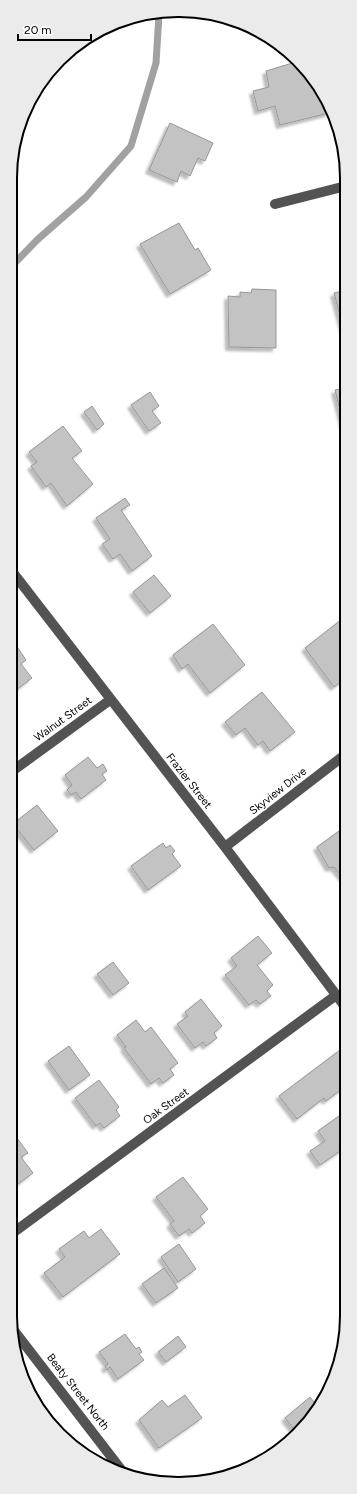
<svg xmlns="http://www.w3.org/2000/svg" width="357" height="1494" font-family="Figtree,sans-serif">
  <defs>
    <filter id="shadow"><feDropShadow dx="-3.5" dy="3.5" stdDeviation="1" flood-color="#0004"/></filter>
  </defs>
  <rect width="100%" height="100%" fill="#fff"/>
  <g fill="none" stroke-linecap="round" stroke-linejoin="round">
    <path stroke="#a1a1a1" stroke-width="7" d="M11 267 37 240 86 197 131 146 156 63 159 14"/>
  </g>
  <path fill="#c3c3c3" stroke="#979797" filter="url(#shadow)" d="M299 61 324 97 329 113 280 125 275 106 258 111 253 91 269 87 266 71Z
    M170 123 213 143 205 161 198 158 190 176 181 171 177 182 149 170Z
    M179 223 195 250 198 248 211 270 170 294 140 244Z
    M252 289 276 290V348L229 347 228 296 240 297V292L251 293Z
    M346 290V338L334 293Z
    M346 388V434L335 390Z
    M150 392 159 406 152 411 161 423 149 431 131 405Z
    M92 406 104 424 97 430 84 412Z
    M63 426 82 451 72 458 93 484 67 506 51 483 46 487 31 466 37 462 29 452Z
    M125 498 130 505 121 510 152 556 132 571 120 554 113 559 102 544 110 539 96 518Z
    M154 575 171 596 150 613 133 592Z
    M346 616V678L334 687 305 648Z
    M213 624 245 665 210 693 188 664 182 669 173 655Z
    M16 645 26 660 21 664 32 678 11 694V649Z
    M262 692 295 732 270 751 263 741 258 745 245 728 236 735 225 722Z
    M88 757 97 768 103 764 107 771 102 774 106 780 81 799 76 792 71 795 67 790 72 785 65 775Z
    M37 805 58 831 34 850 13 824Z
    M346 826V878L344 879 334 867 329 868 317 847Z
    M163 843 166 848 170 845 175 851 172 854 181 866 148 890 131 866Z
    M258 936 272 953 257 965 273 985 267 991 271 996 260 1004 256 1000 249 1005 225 975 237 966 231 958Z
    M113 962 129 983 113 995 97 974Z
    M201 999 222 1026 214 1033 217 1038 206 1046 203 1042 195 1048 177 1024 188 1016 185 1012Z
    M136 1020 145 1032 151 1027 178 1063 170 1069 174 1075 163 1083 159 1078 151 1084 124 1048 126 1047 117 1035Z
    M69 1046 90 1075 69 1090 48 1061Z
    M340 1050 346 1058V1086L326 1101 324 1098 297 1119 279 1096Z
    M99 1080 119 1107 116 1110 120 1116 104 1128 100 1123 96 1126 75 1098Z
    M346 1111V1147L320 1165 310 1151 325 1141 318 1131Z
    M17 1138 28 1153 21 1157 33 1173 10 1190V1143Z
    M183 1177 208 1209 200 1216 205 1223 192 1233 189 1229 179 1236 170 1224 174 1221 156 1197Z
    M101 1229 120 1254 63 1297 44 1273 65 1257 59 1249 84 1231 89 1238Z
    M179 1244 196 1269 178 1282 161 1257Z
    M164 1268 178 1288 156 1303 142 1284Z
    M125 1334 136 1349 139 1347 142 1352 139 1354 144 1360 118 1379 110 1367 107 1370 105 1366 108 1364 99 1352Z
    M178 1336 186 1347 166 1362 158 1352Z
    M185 1395 202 1418 159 1448 139 1420 162 1400 168 1407Z
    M310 1397 318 1407 296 1432 285 1418Z"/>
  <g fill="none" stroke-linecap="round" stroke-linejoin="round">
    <path stroke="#535353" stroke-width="10" d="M275 204 346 186
      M11 570 225 847 346 1008
      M11 772 110 700
      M225 847 346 754
      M10 1235 335 996
      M12 1328 123 1472"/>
  </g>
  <g text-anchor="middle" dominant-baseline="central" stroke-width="3" stroke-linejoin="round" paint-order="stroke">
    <g font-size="11" fill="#000" stroke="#fff">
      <text transform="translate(63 719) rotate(-36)">Walnut Street</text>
      <text transform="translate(189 781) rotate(52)">Frazier Street</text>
      <text transform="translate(278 791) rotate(-38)">Skyview Drive</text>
      <text transform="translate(166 1106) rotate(-36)">Oak Street</text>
      <text transform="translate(78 1392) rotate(52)">Beaty Street North</text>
    </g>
  </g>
  <path d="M0 0H357V1494H0ZM178 17H179A161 161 0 0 1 340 178V1316A161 161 0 0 1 179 1477H178A161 161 0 0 1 17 1316V178A161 161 0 0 1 178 17Z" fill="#ebebeb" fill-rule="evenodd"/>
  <path fill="none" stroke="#000" stroke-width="2" d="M178 17H179A161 161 0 0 1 340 178V1316A161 161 0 0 1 179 1477H178A161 161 0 0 1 17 1316V178A161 161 0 0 1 178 17Z"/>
  <path d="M18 34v6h73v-6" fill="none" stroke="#000000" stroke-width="2"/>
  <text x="24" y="34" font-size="12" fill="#000000" stroke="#ffffff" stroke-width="3" paint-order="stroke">20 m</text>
</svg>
